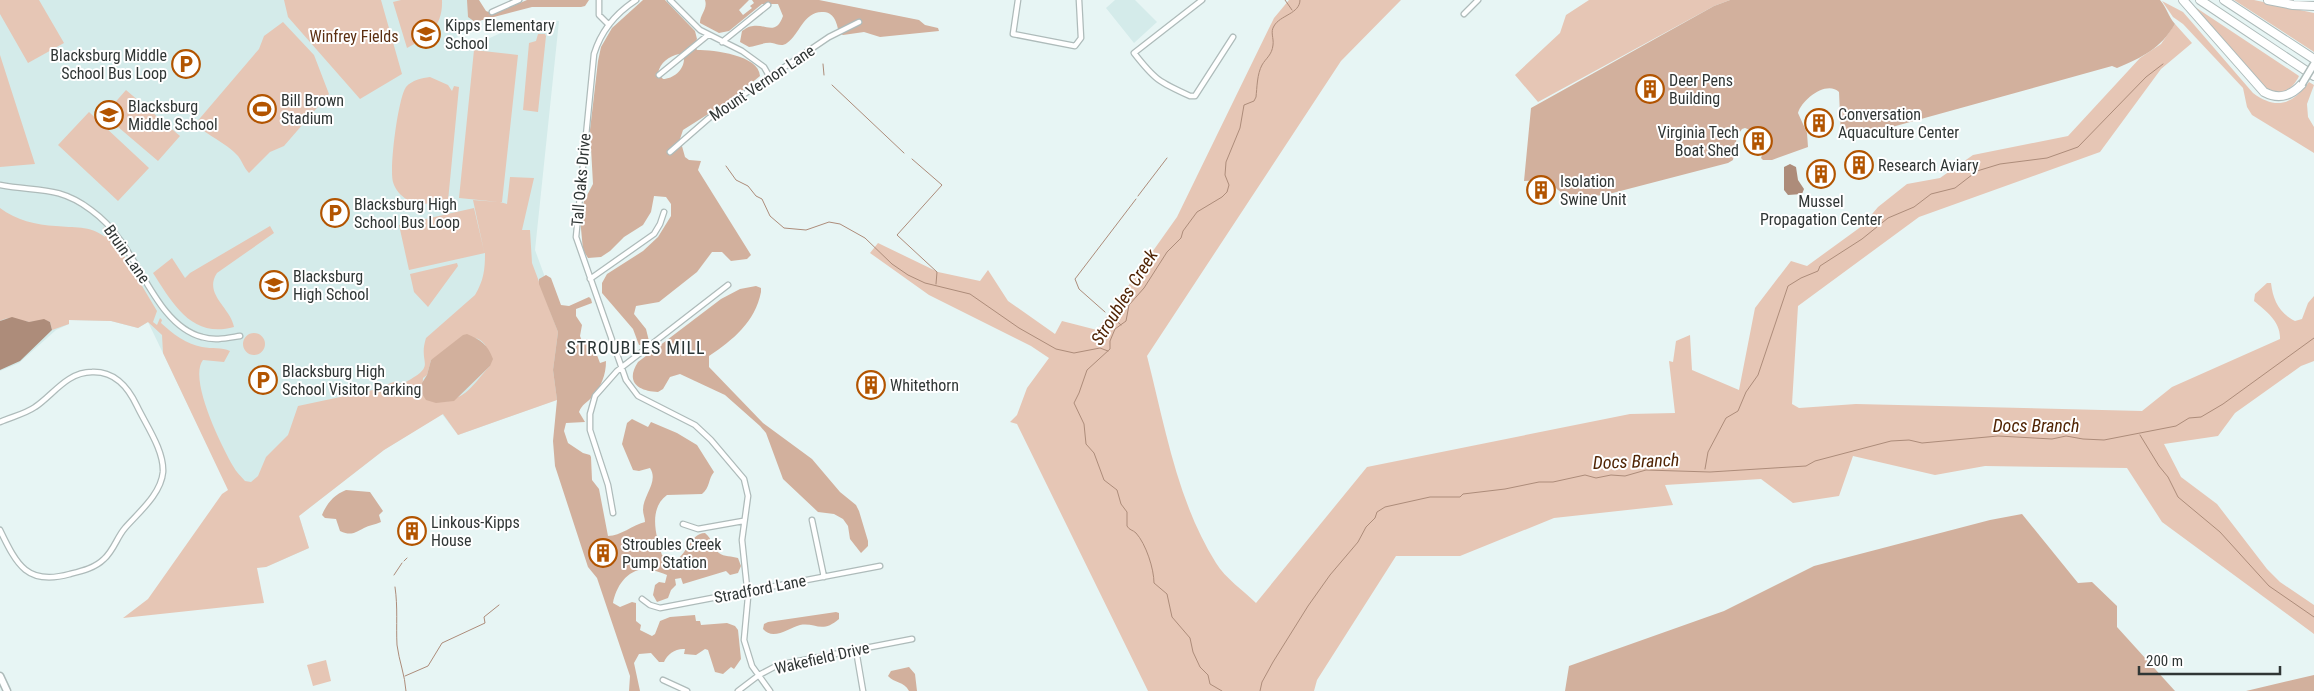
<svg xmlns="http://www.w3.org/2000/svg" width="2314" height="691" font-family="'Roboto Condensed',sans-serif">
  <rect width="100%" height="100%" fill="#e7f5f4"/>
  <path fill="#d4ebea" d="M0 0H473L472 27 451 41 468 48 529 20 559 21 535 250 564 329 559 399 458 435 442 414 384 450 299 516 309 548 266 567 148 322 138 328 111 321 69 320V324L56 330 19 363 0 371Z
    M1115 0H1135L1157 22 1134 43 1106 8Z"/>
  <path fill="#e6c6b5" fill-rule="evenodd" d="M0 0H39L64 43 28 63 0 14Z
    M284 0H381L402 74 360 99 288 17Z
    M401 0H442C443 27 428 37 407 48L393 2Z
    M1289 0H1401L1341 61 1147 356C1165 426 1177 501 1216 563 1225 578 1244 591 1256 603L1367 467 1630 414 1675 413 1669 361 1673 362 1676 341 1690 335 1692 370 1739 390 1755 308 1791 261 1807 266 1862 226 1878 207 1907 184 1940 178 1973 155 2068 136 2140 58 2161 44 2175 24 2192 43 2161 69 2100 152 1919 217 1798 306 1792 404 1799 408 1856 404 2142 411 2172 387 2280 339C2281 322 2266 311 2254 301L2255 294 2267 283H2271C2273 300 2279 313 2295 321L2302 319 2308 303 2314 296V361L2301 366 2235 413 2218 436 2164 444 2181 477 2217 504 2267 569 2280 582 2314 605V634L2162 522 2127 468 1985 466 1935 475 1853 456 1839 496 1793 503 1761 479 1665 485 1673 505 1554 518 1460 556H1396L1317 680 1314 691H1148L1017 424 1010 422 1017 415 1027 388 1049 358 1031 346 929 295 870 253 878 243 938 272 980 281 988 270 1008 301 1055 334 1062 321 1097 330 1177 217 1274 18Z
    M1589 0H1730L1714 6 1538 102 1515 75 1560 33 1566 15Z
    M2234 0H2254L2314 13V52Z
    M2162 1 2183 12 2253 93C2276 110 2292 105 2309 82L2314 85 2307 104 2308 117 2314 127V153L2252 115 2247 107 2243 88 2183 24 2173 17Z
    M2192 5 2299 76C2293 89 2281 97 2267 89Z
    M283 22 314 55 329 94 284 146 270 152 249 173C244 168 242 161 238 156 225 142 208 136 195 124L259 49 264 36Z
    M538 34H545L546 36 538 112 523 110 529 43 536 41Z
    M474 50 518 55 502 202H500L507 204 510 177 534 178 522 230H530L532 263 558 332 553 370 557 400 458 435 443 414 384 450 299 516 309 548 266 567 257 568 264 603 123 618 148 599 222 494 228 490 163 353 162 335 148 322 138 328 111 321 69 320V324L52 330 50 322C42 318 38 322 29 322 17 321 12 315 0 321V208C16 220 36 225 56 226 73 228 90 225 105 237L103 227 117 244 157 311 153 322 157 325 160 318 162 320 161 323C173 334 186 344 202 347 212 349 222 347 230 351L224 362 203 360C188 379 222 447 233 466 236 472 241 476 245 481L251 482 258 476 266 457 288 435 298 406 373 390 396 381 402 384C440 364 417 366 426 338L475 295C484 280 485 269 485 253L409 270 399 225 474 208 484 251 473 200 499 202 459 198ZM475 338C489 342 488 354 490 366 481 375 472 389 462 395 449 403 431 406 422 394L423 378 427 375 431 360Z
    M0 55 35 164 0 167Z
    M430 77 448 85 452 91 454 86 459 87 448 201H442V196C426 212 399 202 393 182 389 169 398 98 406 87 412 80 422 78 430 77Z
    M126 90 180 136 158 161 104 115Z
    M89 112 149 168 118 201 58 145Z
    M270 226 274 233 217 273C203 294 231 308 234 327 191 339 172 302 153 273L172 258 185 278 190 273Z
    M457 263 458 266 428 307 414 292 410 274Z
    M243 344a11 11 0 1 1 22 0a11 11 0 1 1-22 0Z
    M326 660 331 681 313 686 307 665Z"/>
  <path fill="#d2b09d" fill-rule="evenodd" d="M467 0H479L486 11 494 14 527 0H589L585 6 581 7H532L475 22 468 17Z
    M643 0H665L695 31 697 39 694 44 697 50C714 50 759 55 760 76L732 99 683 130 680 139 685 157 689 160 701 161 698 170 751 255 747 259 731 261 722 252H712L697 272 659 302 636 306 634 314 646 329 649 341 647 344 639 345 633 329 602 293V283L607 274 643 251 658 237 671 216V204L666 197 654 196 651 212 643 225 624 237 610 251 601 257 588 258 583 250 580 218 584 201 593 184 590 130 598 61 601 47 612 28ZM679 54 684 59C684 70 673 79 663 79L658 73C660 63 669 56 679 54Z
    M705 0H749L739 10 743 15 752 8 750 6 754 3 752 0H819L919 20 925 25 938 28 939 31 880 37 864 32 843 35 839 33C837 24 835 13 824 12 804 10 800 34 787 43 782 47 777 44 772 43 764 42 756 46 749 47L740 42 742 31C745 29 749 26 753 26 766 24 776 36 783 16L778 4H762L729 31 719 33 700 23C700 14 708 9 705 0Z
    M1730 0H2160C2167 8 2168 16 2175 24 2160 49 2143 57 2117 68L2112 66 1874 132 1841 137 1839 92C1827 80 1802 99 1798 113L1807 133 1808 147 1772 160H1763L1761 158 1768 137 1745 128 1742 129 1737 136 1733 160 1728 163 1605 195 1580 197 1564 194 1558 190 1548 180 1524 181 1531 108 1714 6Z
    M546 275 551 278 561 305 569 306 589 297 591 299 592 303 576 309V316L582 325 580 336 582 341 587 339 595 350 600 363 606 361C606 375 601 387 592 397 587 403 582 404 579 412L585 422 566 423 564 431 568 443 583 453 590 455 591 457 592 480 599 489 608 536C621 536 632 525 645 522 645 518 643 514 643 510 643 495 659 482 650 468L639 471 633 470 622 444 627 423 632 419 648 427 651 422 677 433 697 445 714 472C708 479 710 488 702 494L667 495C648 509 656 536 662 555 686 573 685 533 705 533 713 539 712 548 719 553 724 557 732 556 738 558L741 566 738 573 730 575 726 571 683 584 681 578 675 579 676 585 671 590 668 598 657 602 653 595 655 585 659 582 665 583 667 575C662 573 657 571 652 570 629 565 616 586 613 603L620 607 632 602 636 603V621L641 625 640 630 652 636 655 634 660 621 670 617 695 615 696 621H700L701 625 727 623 735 626 738 630 741 659 734 669 731 667 723 674 715 672 708 650 705 649 696 655 684 654 685 649C676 648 667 654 664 662H659L651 653 639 654 634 663 640 691H629L630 676 597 578 588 567 555 466 553 441 557 400 553 370 558 332 539 284V279Z
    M756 286 761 288V292C755 322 733 340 709 356V367L763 423 812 459 840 492 856 505 859 511 868 541V546L861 553 850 539 848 526 843 519 834 514 818 512 783 479 766 433 760 426 725 395 680 374 670 377 663 389 658 392C638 391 625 382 638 362L721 299 740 289Z
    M467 334C481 340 488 345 493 359L490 366 454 401 436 403 426 400 422 394V383L427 375 431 360 463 335Z
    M346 490 370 492 383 511 379 515 381 522C375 525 369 525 364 528 354 533 351 536 340 531L336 519 325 518 322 515C327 503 334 495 346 490Z
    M2022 514 2078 583 2092 582 2117 606V627L2175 691H1565L1569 666 1724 611 1814 566 1990 520Z
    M836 612 839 613V619C822 634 815 622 800 625 789 628 773 641 763 629L764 624 768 622Z
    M909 667 915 674 917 691H909C904 681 894 683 888 676L891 671Z
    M2314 675V691H2246Z"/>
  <path fill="#ad8c7a" d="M1790 164 1796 167 1798 180 1804 189 1802 194 1788 195 1784 190V167Z
    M12 317 29 322 44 319 50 322 52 330 20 361 0 370V321Z"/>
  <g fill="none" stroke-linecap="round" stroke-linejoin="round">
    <path stroke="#ad8c7a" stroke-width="1" d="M1285 0 1292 10
      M823 64 824 75
      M832 85 904 153
      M912 159 942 185 897 235 937 272 936 284
      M726 166 736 180 748 186 756 196 762 199 770 216 784 228 806 230 829 222 840 224 865 238 892 264 908 275 925 283 970 294 1019 328 1056 349 1074 353 1100 348 1108 351
      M1138 196 1167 158
      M1105 312 1079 289 1075 279 1136 199
      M1111 316 1121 325
      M2140 435 2159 466 2168 477 2178 497 2220 532 2269 586 2314 617
      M1705 469 1708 452 1726 418 1738 411 1746 392 1758 375 1788 286 1801 278 1818 271 1820 266 1862 239 1888 218 1914 207 1931 194 1955 188 1977 171 2000 164 2047 158 2078 147 2146 77 2163 64
      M404 561 407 558
      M394 575 402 563
      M395 587C398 607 396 626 397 645 399 661 405 675 406 691
      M405 676 428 666 442 643 485 623 484 617 499 605
      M1222 691 1210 684 1208 675 1200 667 1193 652 1190 638 1172 617 1167 594 1154 583C1154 569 1146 544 1136 533 1133 530 1129 530 1127 526V512L1121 504 1117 490 1104 480 1094 453 1086 444 1084 424 1074 403 1079 393 1087 370 1110 349V341L1115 329 1126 321 1129 305 1144 288 1167 252 1181 238 1183 231 1197 212 1222 197 1227 192 1229 185 1225 175 1226 162 1240 128 1244 105 1254 101 1256 97C1257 88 1257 74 1262 65 1266 58 1272 55 1273 45 1274 38 1270 32 1274 26 1280 15 1300 14 1300 0
      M1260 691 1262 682 1273 662 1308 606 1330 575 1358 542 1366 527 1375 518 1377 512 1385 507 1430 497H1460L1463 494 1505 489 1539 482H1553L1585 475 1596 478 1611 475 1625 476 1646 470 1710 472 1806 466 1815 461 1891 441 1909 440 1922 443 1998 436 2052 439 2066 436 2083 439 2104 440 2176 426 2189 418 2201 417 2223 404 2314 338"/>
    <defs>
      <path id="street" d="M599 0V15L609 25
        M636 0C616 13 601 31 594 54L576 237 626 380 638 396 695 425 711 440 744 479 748 496 742 540 748 597 744 640 752 666 770 691
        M670 0 700 30 742 51 764 67 768 74 773 77
        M1018 0 1013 34 1075 46 1081 38 1079 0
        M1202 0 1134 53C1155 80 1159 82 1190 96H1195L1233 37
        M492 12 519 0
        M1464 14 1478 0
        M722 42 768 5
        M659 75 708 35
        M670 152 709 118 829 37 859 22
        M0 185C36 192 58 185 91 210 102 218 112 228 120 240 143 270 162 327 202 337 215 341 227 338 240 336
        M590 279 654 234 660 224 664 212
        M0 422C11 417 25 414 35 407 53 395 67 372 92 372 115 371 128 387 137 406 146 425 164 450 163 472 161 494 139 512 125 528 117 537 114 550 104 559 95 568 82 571 70 574 27 586 17 565 0 530
        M613 513 608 485 590 430V414L595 396 617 371 728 285
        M812 520 824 577
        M683 524 698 529 743 521
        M642 599 650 605 660 608 880 566
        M856 650 863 691
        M663 680 687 691
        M738 691 759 675 778 665 912 639"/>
      <path id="secondary" d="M0 676 7 691"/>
      <path id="highway" d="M2183 0 2264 92C2279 100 2291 96 2302 84
        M2200 0 2314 76
        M2224 0 2314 59
        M2268 0 2293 5 2314 6"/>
    </defs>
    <use href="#street" stroke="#aebbba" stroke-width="7"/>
    <use href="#secondary" stroke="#aebbba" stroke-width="9"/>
    <use href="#highway" stroke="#aebbba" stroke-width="10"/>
    <use href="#street" stroke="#fff" stroke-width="4.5"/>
    <use href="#secondary" stroke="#fff" stroke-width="6"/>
    <use href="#highway" stroke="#fff" stroke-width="8"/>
    <defs>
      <path id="secondary-bridge" d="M2302 84 2314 64"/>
    </defs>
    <use href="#secondary-bridge" stroke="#aebbba" stroke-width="9" stroke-linecap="butt"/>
    <use href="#secondary-bridge" stroke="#fff" stroke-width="6"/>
  </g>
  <defs>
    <symbol id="school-ring" viewBox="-11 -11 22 22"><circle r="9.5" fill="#fff" stroke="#b25400" stroke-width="1.5"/><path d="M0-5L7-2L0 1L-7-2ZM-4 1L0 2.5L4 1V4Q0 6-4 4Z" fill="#b25400"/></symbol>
    <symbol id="parking-ring" viewBox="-11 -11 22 22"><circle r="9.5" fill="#fff" stroke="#b25400" stroke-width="1.5"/><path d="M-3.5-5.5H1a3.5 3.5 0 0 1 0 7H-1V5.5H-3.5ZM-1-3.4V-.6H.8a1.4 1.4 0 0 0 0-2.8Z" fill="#b25400"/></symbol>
    <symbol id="building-ring" viewBox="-11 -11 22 22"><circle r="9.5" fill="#fff" stroke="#b25400" stroke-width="1.5"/><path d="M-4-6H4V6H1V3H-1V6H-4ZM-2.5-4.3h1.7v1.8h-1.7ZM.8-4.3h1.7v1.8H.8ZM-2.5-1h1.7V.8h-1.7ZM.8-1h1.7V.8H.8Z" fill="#b25400"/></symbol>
    <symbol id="stadium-ring" viewBox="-11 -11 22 22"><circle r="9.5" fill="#fff" stroke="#b25400" stroke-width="1.5"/><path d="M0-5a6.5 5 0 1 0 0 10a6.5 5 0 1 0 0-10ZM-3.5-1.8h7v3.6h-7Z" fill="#b25400"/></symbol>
  </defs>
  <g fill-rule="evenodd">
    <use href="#school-ring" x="410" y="18" width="32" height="32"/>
    <use href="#parking-ring" x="170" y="48" width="32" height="32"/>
    <use href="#building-ring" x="1634" y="73" width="32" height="32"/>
    <use href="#stadium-ring" x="246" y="93" width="32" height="32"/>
    <use href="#school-ring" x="93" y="99" width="32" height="32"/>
    <use href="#building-ring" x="1803" y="107" width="32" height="32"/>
    <use href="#building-ring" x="1742" y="125" width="32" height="32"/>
    <use href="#building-ring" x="1843" y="149" width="32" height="32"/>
    <use href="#building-ring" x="1805" y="158" width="32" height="32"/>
    <use href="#building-ring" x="1525" y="174" width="32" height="32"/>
    <use href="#parking-ring" x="319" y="197" width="32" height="32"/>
    <use href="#school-ring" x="258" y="269" width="32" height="32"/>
    <use href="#parking-ring" x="247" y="364" width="32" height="32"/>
    <use href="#building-ring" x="855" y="369" width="32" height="32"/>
    <use href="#building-ring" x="396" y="515" width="32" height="32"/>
    <use href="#building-ring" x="587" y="537" width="32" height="32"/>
  </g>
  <g text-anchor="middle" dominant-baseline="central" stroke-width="4" stroke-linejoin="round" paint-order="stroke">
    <g font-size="16" fill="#303635" stroke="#fff" text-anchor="start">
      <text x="445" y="25">Kipps Elementary<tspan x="445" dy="18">School</tspan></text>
      <text x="167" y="55" text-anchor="end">Blacksburg Middle<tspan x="167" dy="18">School Bus Loop</tspan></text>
      <text x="1669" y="80">Deer Pens<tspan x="1669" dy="18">Building</tspan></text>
      <text x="281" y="100">Bill Brown<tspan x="281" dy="18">Stadium</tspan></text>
      <text x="128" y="106">Blacksburg<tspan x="128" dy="18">Middle School</tspan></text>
      <text x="1838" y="114">Conversation<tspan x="1838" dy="18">Aquaculture Center</tspan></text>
      <text x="1739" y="132" text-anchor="end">Virginia Tech<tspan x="1739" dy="18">Boat Shed</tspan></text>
      <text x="1878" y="165">Research Aviary</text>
      <text x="1560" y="181">Isolation<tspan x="1560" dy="18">Swine Unit</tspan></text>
      <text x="1821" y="201" text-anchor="middle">Mussel<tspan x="1821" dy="18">Propagation Center</tspan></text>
      <text x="354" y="204">Blacksburg High<tspan x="354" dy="18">School Bus Loop</tspan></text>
      <text x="293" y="276">Blacksburg<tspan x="293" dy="18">High School</tspan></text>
      <text x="282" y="371">Blacksburg High<tspan x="282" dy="18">School Visitor Parking</tspan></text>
      <text x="890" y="385">Whitethorn</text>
      <text x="431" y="522">Linkous-Kipps<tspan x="431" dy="18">House</tspan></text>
      <text x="622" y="544">Stroubles Creek<tspan x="622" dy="18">Pump Station</tspan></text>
    </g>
    <g font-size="16" fill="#5c2f11" stroke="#fff">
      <text x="354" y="36">Winfrey Fields</text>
    </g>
    <g font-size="16" fill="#303635" stroke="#fff">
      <text transform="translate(762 83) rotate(-34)">Mount Vernon Lane</text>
      <text transform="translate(581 180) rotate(-85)">Tall Oaks Drive</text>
      <text transform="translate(127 254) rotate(55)">Bruin Lane</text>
      <text transform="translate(760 589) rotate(-11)">Stradford Lane</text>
      <text transform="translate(822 658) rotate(-13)">Wakefield Drive</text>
    </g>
    <g font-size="18" font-style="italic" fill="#502404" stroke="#fff">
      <text transform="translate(1124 297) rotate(-58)">Stroubles Creek</text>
      <text x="2036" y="425">Docs Branch</text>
      <text transform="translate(1636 461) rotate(-2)">Docs Branch</text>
    </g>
    <g font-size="18" letter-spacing="1" fill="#2b3636" stroke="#fff">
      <text x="636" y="347">STROUBLES MILL</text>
    </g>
  </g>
  <path d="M2139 666v8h141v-8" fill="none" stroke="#303635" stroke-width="2.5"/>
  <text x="2146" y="666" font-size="15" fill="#303635" stroke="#ffffff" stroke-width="4" paint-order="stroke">200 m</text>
</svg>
